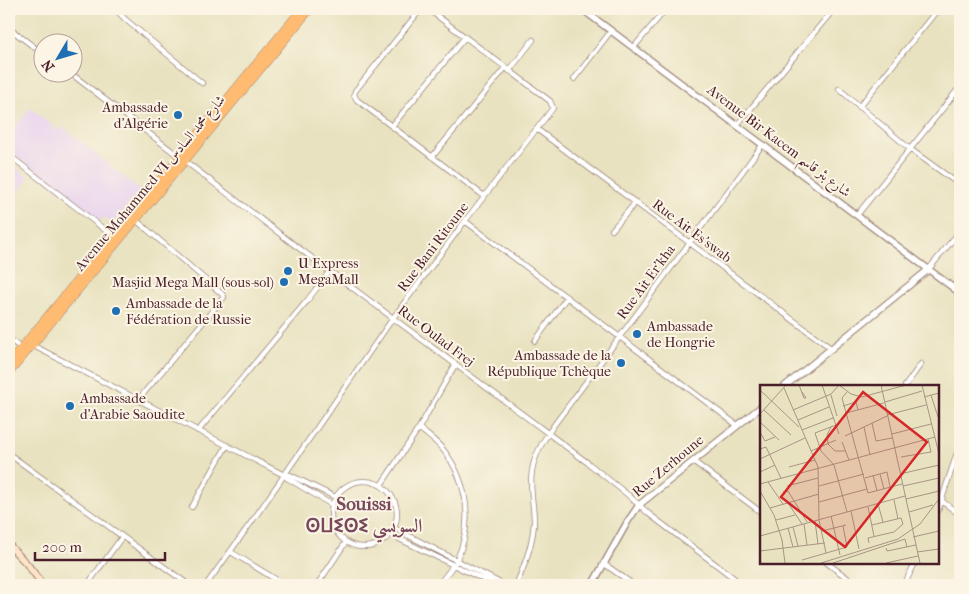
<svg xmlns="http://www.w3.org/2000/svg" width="969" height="594" font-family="'IM FELL French Canon',Amiri,'Noto Sans Tifinagh',serif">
  <rect width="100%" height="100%" fill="#fcf5e5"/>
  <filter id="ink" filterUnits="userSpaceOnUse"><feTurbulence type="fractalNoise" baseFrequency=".02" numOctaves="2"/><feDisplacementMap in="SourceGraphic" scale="10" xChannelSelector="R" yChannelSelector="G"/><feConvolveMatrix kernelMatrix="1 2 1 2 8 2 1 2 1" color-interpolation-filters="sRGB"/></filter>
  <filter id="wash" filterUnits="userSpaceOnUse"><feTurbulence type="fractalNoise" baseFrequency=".0096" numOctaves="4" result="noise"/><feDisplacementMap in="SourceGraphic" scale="20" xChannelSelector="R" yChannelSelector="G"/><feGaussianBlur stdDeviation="1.12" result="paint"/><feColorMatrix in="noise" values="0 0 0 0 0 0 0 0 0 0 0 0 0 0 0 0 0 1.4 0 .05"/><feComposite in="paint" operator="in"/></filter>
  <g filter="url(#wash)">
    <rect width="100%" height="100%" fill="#e8e2c0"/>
    <path fill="#e8d2ef" d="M30 108 59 131 63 127 140 190 113 223 104 217 100 222 9 151V135Z
      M9 162 29 178 9 203Z"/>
  </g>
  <g filter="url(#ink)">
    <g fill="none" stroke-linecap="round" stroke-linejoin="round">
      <defs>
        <path id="minor" d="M115 9 126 20 202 83
          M421 9 355 91 354 95 357 100 484 196
          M9 28 42 53
          M634 47 666 9
          M509 71 533 40
          M69 72 288 240 588 463 628 495 649 514 743 585
          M574 79 611 31
          M839 89 910 149 960 185
          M859 107 938 9
          M737 125 834 9
          M392 126 465 37
          M538 130 832 349
          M9 155 114 237
          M432 157 505 68
          M857 215 960 87
          M136 220 222 294 224 297 138 400
          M465 221 737 425
          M612 230 636 202
          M928 270 960 231
          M954 289 960 283
          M9 339 21 348
          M535 341 567 297
          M32 345 284 475 287 478 332 505
          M905 386 921 364
          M419 428C428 436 438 442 445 452 468 483 474 525 456 561 451 569 444 578 438 585
          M198 431 306 302 330 271
          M9 454 189 585
          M693 461 762 513
          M284 475H290L335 497
          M331 514a33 33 0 1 1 66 0a33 33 0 1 1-66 0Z
          M381 485 419 428 455 365
          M938 498 960 515
          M192 507 227 445
          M938 511 960 444
          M394 528 504 585
          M391 535 495 585
          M231 552 285 585
          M603 563 634 585
          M827 563 857 585
          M91 585 90 581 122 537
          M206 585 258 513 393 318 465 221 553 108 550 101 428 9
          M317 585 346 542
          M516 585C525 565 533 544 534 522 534 505 529 488 532 471 535 450 550 430 563 413L763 144
          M909 585 907 579 915 563"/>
        <path id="tertiary" d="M582 9 960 293
          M785 386 928 270
          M592 585 628 521 639 505 762 406"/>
        <path id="secondary" d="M9 545 27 564 43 585"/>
        <path id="primary" d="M9 363 302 9
          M9 373 310 9"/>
      </defs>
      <use href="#minor" stroke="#998076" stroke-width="6"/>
      <use href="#tertiary" stroke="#998076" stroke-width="8"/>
      <use href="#secondary" stroke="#998076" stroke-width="8"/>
      <use href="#primary" stroke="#998076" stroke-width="9"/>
      <use href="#minor" stroke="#fff" stroke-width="4.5"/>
      <use href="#tertiary" stroke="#fff" stroke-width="5.5"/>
      <use href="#secondary" stroke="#ffe4c6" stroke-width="6"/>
      <use href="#primary" stroke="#ffbb71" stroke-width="8"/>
    </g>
  </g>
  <g fill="#1f6fb2" stroke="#fcf5e5" stroke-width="2">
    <circle cx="178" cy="115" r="5"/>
    <circle cx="288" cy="271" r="5"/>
    <circle cx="284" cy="282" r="5"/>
    <circle cx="116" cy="311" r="5"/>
    <circle cx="637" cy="334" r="5"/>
    <circle cx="621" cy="363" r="5"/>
    <circle cx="70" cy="406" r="5"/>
  </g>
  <g text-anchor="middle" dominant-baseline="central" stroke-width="4" stroke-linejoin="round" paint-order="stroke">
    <g font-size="14" fill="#4a1f2b" stroke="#fcf5e5" text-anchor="start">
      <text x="168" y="107" text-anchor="end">Ambassade<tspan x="168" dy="16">d'Algérie</tspan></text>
      <text x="298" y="263">U Express<tspan x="298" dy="16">MegaMall</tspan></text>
      <text x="274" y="282" text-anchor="end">Masjid Mega Mall (sous-sol)</text>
      <text x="126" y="303">Ambassade de la<tspan x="126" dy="16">Fédération de Russie</tspan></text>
      <text x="647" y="326">Ambassade<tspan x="647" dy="16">de Hongrie</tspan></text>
      <text x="611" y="355" text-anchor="end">Ambassade de la<tspan x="611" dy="16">République Tchèque</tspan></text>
      <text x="80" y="398">Ambassade<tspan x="80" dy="16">d'Arabie Saoudite</tspan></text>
    </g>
    <g font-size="14" fill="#4a1f2b" stroke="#fcf5e5">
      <text transform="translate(779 141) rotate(37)">Avenue Bir Kacem شارع بئر قاسم</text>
      <text transform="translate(150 183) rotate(-50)">Avenue Mohammed VI شارع محمد السادس</text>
      <text transform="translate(692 231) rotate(37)">Rue Ait Es'swab</text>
      <text transform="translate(433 247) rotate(-53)">Rue Bani Ritoune</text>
      <text transform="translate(646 282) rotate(-54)">Rue Ait Er'kha</text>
      <text transform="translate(436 336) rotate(37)">Rue Oulad Frej</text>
      <text transform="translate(668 466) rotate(-40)">Rue Zerhoune</text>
    </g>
    <g font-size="19" font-weight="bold" fill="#78495d" stroke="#fcf5e5">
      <text x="364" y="504">Souissi<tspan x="364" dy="22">ⵙⵡⵉⵙⵉ السويسي</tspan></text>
    </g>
  </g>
  <g transform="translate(760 385)">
    <rect width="179" height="179" fill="#e8e2c0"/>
    <path fill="none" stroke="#a99484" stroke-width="1" d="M39 0 44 13H46L42 7M62 0 79 49M79 0 91 9 102 12 146 0M121 0 160 178M162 0 179 69M24 3 58 82 59 135 66 168M0 5 39 42M87 7 82 13 108 108 142 99M71 10 77 31M171 10 178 32M164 12 179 8M125 17 162 6M83 21 96 17 98 25M4 25 31 50M33 25 71 9 79 0M86 28 124 18M0 29 26 0M127 30 166 20M38 35 69 22M0 37 19 55M112 38 116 56 132 53M76 40 55 48 61 66 74 80 87 127M71 42 67 50 68 59 75 66H85M104 42 110 70M42 45 73 33M0 47 5 56 15 52M132 49 171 39M85 51 127 31M82 57 89 75M0 64 6 62 21 93M51 66 76 55M141 72 171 67 168 54M0 74 45 53M29 82 55 75M0 87 15 80M120 89 124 104M140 89 179 80M113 90 117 106M105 93 127 87 130 102M8 97 23 119M0 99 175 52M27 101 58 93M59 101 104 89M143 101 179 93M0 106 14 130 22 155 25 178M23 107 28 106 47 137M146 114 179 106M134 115 138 134M59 117 107 104M28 118 42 139M118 119 123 137M108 122 114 151M10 123 59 109M91 126 99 164M149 127 173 120M71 131 80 170M16 135 35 130M55 136 58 159M44 139 47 160M33 142 38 161M28 143 33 162M62 146 86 140M0 151 145 111M153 152 179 146M109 158 108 153 134 147 143 139 141 133 112 140M126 163 127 166 156 160M0 166 65 158M157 167 179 164M42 175 87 162 83 141M61 178 138 154 160 139 179 114M73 178 145 154 147 162M126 178 158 171"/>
    <path fill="#d62828" fill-opacity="0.15" stroke="#d62828" stroke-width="2.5" d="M103 7 167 57 85 162 21 112Z"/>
    <rect width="179" height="179" fill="none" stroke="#4a1f2b" stroke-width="2.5"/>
  </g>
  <rect width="969" height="594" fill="none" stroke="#fcf5e5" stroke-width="30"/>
  <g transform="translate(58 58) rotate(232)"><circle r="24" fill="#fcf5e5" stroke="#b59f9b"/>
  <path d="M0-4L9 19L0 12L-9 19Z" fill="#1f6fb2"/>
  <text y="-8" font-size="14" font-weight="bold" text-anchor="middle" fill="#4a1f2b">N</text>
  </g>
  <path d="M35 552v8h130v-8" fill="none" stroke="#4a1f2b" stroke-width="2.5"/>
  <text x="42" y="552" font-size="15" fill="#4a1f2b" stroke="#fcf5e5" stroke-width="4" paint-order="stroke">200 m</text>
</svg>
